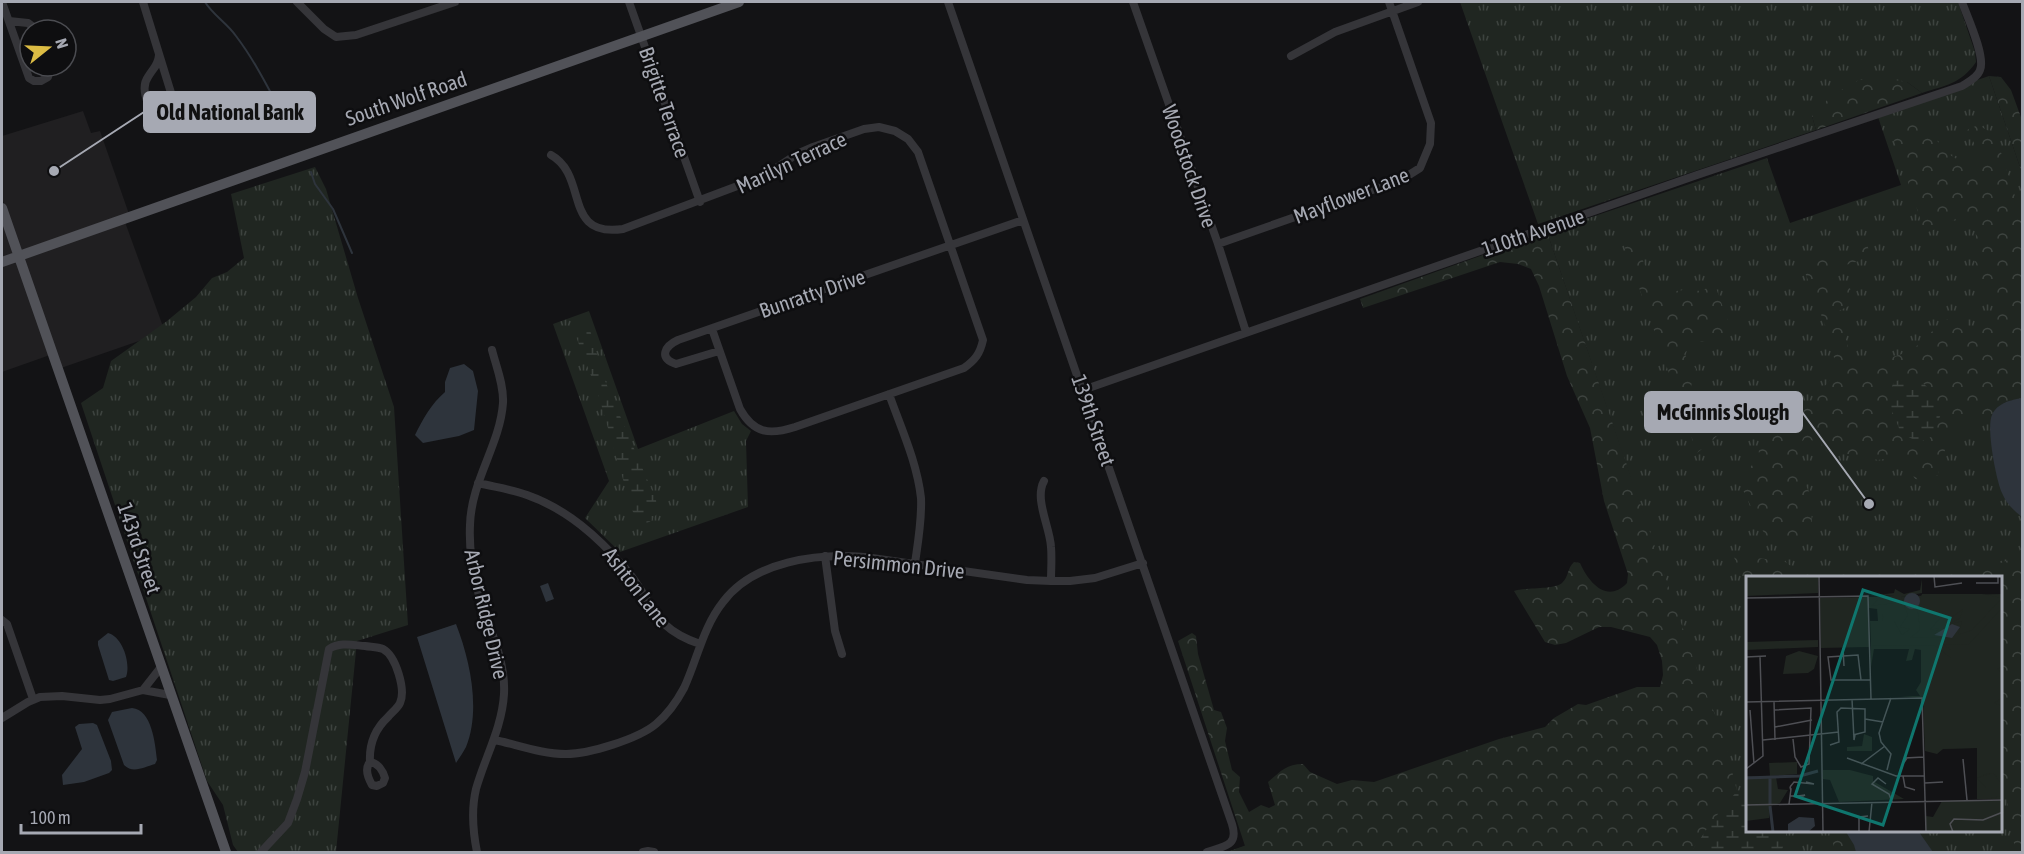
<svg xmlns="http://www.w3.org/2000/svg" width="2024" height="854" font-family="'Asap Condensed',sans-serif">
  <defs>
    <pattern id="grass-tufts" width="24" height="20" patternUnits="userSpaceOnUse" patternTransform="scale(1.5)"><rect width="24" height="20" fill="#202621"/><path d="M3 7l-1-3M5 7V3M7 7l1-3M15 17l-1-3M17 17v-4M19 17l1-3" fill="none" stroke="#3d433f"/></pattern>
    <pattern id="forest-crowns" width="20" height="18" patternUnits="userSpaceOnUse" patternTransform="scale(1.5)"><rect width="20" height="18" fill="#202621"/><path d="M2 6a3 3 0 1 1 6 0M12 15a3 3 0 1 1 6 0" fill="none" stroke="#3d433f"/></pattern>
    <pattern id="wetland-marsh" width="20" height="14" patternUnits="userSpaceOnUse" patternTransform="scale(1.5)"><rect width="20" height="14" fill="#202621"/><path d="M1 5h8M5 5V1M11 12h8M15 12V8" fill="none" stroke="#3d433f"/></pattern>
  </defs>
  <rect width="100%" height="100%" fill="#131315"/>
  <path fill="#201f21" d="M83 111 91 133 100 131 129 214 20 252 2 198V136Z
    M2 217 15 254 2 259Z
    M125 222 165 332 61 368 22 258Z
    M17 260 50 355 2 372V265Z"/>
  <path fill="url(#grass-tufts)" fill-rule="evenodd" d="M1460 2H1958L1975 52 1976 62C1961 84 1946 85 1922 93L1907 82 1812 116 1816 130 1538 224Z
    M1989 76 2022 173V852H1227L1701 684 1547 232 1767 158 1790 223 1901 185 1877 114ZM1748 578H2002V832H1748Z
    M315 167 326 189 358 298 394 407 408 625 357 641 336 852H238L233 845 223 805 207 781 81 403 103 388 111 361 167 321 196 297 212 278 227 272 244 258 231 194Z
    M589 311 638 449 734 411 742 424 751 431 746 441 748 507 620 552 585 518 609 481 553 324Z"/>
  <path fill="url(#forest-crowns)" fill-rule="evenodd" d="M1989 76 2001 77 2011 90 2022 120V173Z
    M1888 79 1907 82 1922 93 1816 130 1812 116 1831 96 1859 80Z
    M1923 118C1940 144 1944 161 1978 164L1979 152 1967 130 1978 125 1992 133 1998 143 2022 218V398C2009 400 1996 405 1990 419L1979 414 1966 419 1965 427C1945 438 1944 454 1938 475L1927 480 1915 479 1908 467 1891 458 1878 460 1850 454H1829L1820 443 1805 438 1798 447 1801 477 1811 495 1812 535 1776 540 1765 535 1738 480 1740 472 1760 461 1758 446 1765 431 1791 413 1797 404 1813 400 1830 380 1836 365 1825 325 1803 267 1814 260 1828 255 1848 254 1867 243 1869 252 1859 261 1829 270 1834 284 1846 283 1854 294 1851 305 1834 313 1836 328H1843L1849 351 1861 363C1880 360 1899 358 1915 347 1937 333 1934 316 1966 317L1969 328H1981L1994 315 1997 300 1993 291 1981 279 1972 253 1976 237 1975 223 1969 213C1953 219 1941 228 1925 233L1891 131 1901 124ZM1900 379 1907 380 1928 439 1918 442 1901 433 1890 390Z
    M1547 232 1702 684 1722 731 1737 791 1714 819 1691 852H1227L1245 846 1178 641 1192 633 1196 636 1198 654 1214 710 1221 712 1227 728 1225 741 1232 770 1240 777 1239 792 1249 812 1261 805 1269 808 1275 805 1268 782C1280 772 1286 764 1303 764L1310 772 1337 784 1352 780 1374 782 1499 739 1545 727 1554 718 1578 704 1586 705 1637 687H1660L1663 675 1662 661 1657 645 1650 637 1611 627H1599L1566 643 1555 645 1545 642 1514 591C1526 587 1554 590 1562 583 1569 577 1567 568 1574 562L1580 563C1589 583 1607 604 1627 583L1628 574 1604 501 1590 428 1567 376 1539 286 1531 269 1518 264 1500 262 1363 308 1360 299Z
    M1622 239 1633 240C1641 252 1650 284 1660 292 1663 294 1666 294 1669 295L1685 289 1700 291 1715 285 1729 324 1719 339 1692 343 1684 354 1696 369 1688 397 1692 408 1705 410 1721 406 1731 421 1714 439 1697 453Z
    M2022 548V852H2019L2015 847 2011 832 2007 808 2008 788 2002 771V578H1961L2014 558Z
    M1746 549 1756 558 1784 561 1792 567V578H1748V597L1733 554Z
    M1829 832H1846L1854 845 1856 852H1836Z"/>
  <path fill="url(#wetland-marsh)" d="M582 327H585L590 330 603 376 656 500 657 513C648 529 639 524 632 510L598 394 575 334V330Z
    M1912 377C1928 384 1938 396 1941 414L1932 436 1928 439 1918 442 1901 433 1888 401 1894 381 1907 380Z
    M1748 789V832H1786V839L1781 852H1691L1714 819 1737 791Z"/>
  <path fill="#2e343c" d="M464 364 473 371 478 391 474 430 459 436 423 443 415 435C423 419 431 404 445 392V382L450 368Z
    M2022 398V517C2014 511 2006 503 2002 493 1996 480 1986 427 1992 415 1997 403 2011 400 2022 398Z
    M548 583 554 599 546 602 540 586Z
    M456 624C470 660 481 710 466 747 463 753 459 758 456 763L417 637Z
    M108 633C123 637 131 664 126 677L113 681 109 680 98 645V641Z
    M132 708C152 710 155 743 157 760L155 764C144 767 133 774 124 765L108 720 112 712Z
    M93 723 97 725 111 761 112 770 109 773 84 782 63 785 62 775 82 749 75 727 79 724Z
    M1846 832H1919L1933 852H1856L1854 845Z"/>
  <g fill="none" stroke-linecap="round" stroke-linejoin="round">
    <path stroke="#2e343c" stroke-width="2" d="M205 2C213 15 227 23 236 36 258 65 273 98 291 130
      M311 172 315 184 333 209 352 253"/>
    <path stroke="#353539" stroke-width="8" d="M2 2 29 78 34 81H41L48 77 50 66
      M143 2 176 109 175 119C168 124 162 126 155 120 150 108 139 89 148 77 153 68 158 66 159 55
      M297 2 324 29 336 37 356 35 455 2
      M629 2 700 202
      M948 2 1232 824C1239 846 1224 846 1207 852
      M1133 2 1218 244 1246 332
      M9 21 28 23 37 30
      M1291 56 1335 32 1418 2
      M551 155C589 176 562 238 623 229L764 176 797 154 813 147 864 129 879 127 895 131 908 139 918 152 983 340C980 354 975 360 964 368L795 427C770 435 754 434 740 409L712 329
      M1218 244 1401 180 1420 168 1430 144 1431 123 1389 2
      M719 351 676 364C658 358 665 346 678 340L1023 220
      M1083 390 1697 175 1962 86C1968 82 1978 77 1980 70 1986 57 1967 16 1962 2
      M889 394C901 428 917 462 921 498 922 520 918 542 915 563
      M1044 481C1034 499 1050 527 1051 547 1052 558 1051 570 1051 581
      M478 483C494 487 511 489 527 495 567 509 598 537 625 568 655 603 650 627 700 644
      M825 556 835 631 842 654
      M2 620 7 624 33 699
      M143 690 161 667
      M2 718 28 702 40 697 62 696 100 700 110 699 143 690 170 695
      M495 740C518 745 542 754 566 754 589 754 638 739 656 724 667 715 677 701 684 688 697 660 703 627 723 602 754 561 817 553 865 557L1027 580 1051 581H1070L1095 578 1143 563
      M261 852 288 823 297 799 305 772 329 649C340 642 352 645 365 646 371 647 378 647 383 649 396 656 406 690 400 703 398 708 391 713 388 717 375 729 369 744 370 762 364 769 368 778 372 785L377 786 383 783 385 778C383 771 378 763 370 762
      M477 852C473 832 471 810 476 789 485 757 502 728 504 694 506 656 486 624 477 588 472 568 469 546 470 525 471 481 500 445 503 403 504 385 496 366 492 350
      M643 852 648 851 654 852"/>
    <path stroke="#515258" stroke-width="10" d="M2 208 226 852
      M2 262 739 2"/>
  </g>
  <g text-anchor="middle" dominant-baseline="central" stroke-width="5" stroke-linejoin="round" paint-order="stroke">
    <g font-size="21" fill="#a6a9b3" stroke="#0e0e10">
      <text transform="translate(406 98) rotate(-19)">South Wolf Road</text>
      <text transform="translate(665 102) rotate(71)">Brigitte Terrace</text>
      <text transform="translate(791 162) rotate(-25)">Marilyn Terrace</text>
      <text transform="translate(1190 166) rotate(71)">Woodstock Drive</text>
      <text transform="translate(1351 195) rotate(-21)">Mayflower Lane</text>
      <text transform="translate(1533 232) rotate(-19)">110th Avenue</text>
      <text transform="translate(812 293) rotate(-19)">Bunratty Drive</text>
      <text transform="translate(1094 420) rotate(71)">139th Street</text>
      <text transform="translate(140 548) rotate(71)">143rd Street</text>
      <text transform="translate(899 564) rotate(6)">Persimmon Drive</text>
      <text transform="translate(637 587) rotate(52)">Ashton Lane</text>
      <text transform="translate(487 614) rotate(77)">Arbor Ridge Drive</text>
    </g>
  </g>
  <g transform="translate(1746 576)">
    <rect width="256" height="256" fill="#131315"/>
    <path d="M256 18V223H231V172L179 173 176 70H125L124 45H132L131 33 123 32V71L75 72 74 22ZM72 64V71L0 74V66ZM118 158 126 161V175H101V171L116 170ZM51 186V198L24 200 23 187ZM77 194H104L127 200V205L158 223 93 226 84 204 77 203ZM256 224V256H180V240L187 241 196 225Z" fill="#202621"/>
    <path d="M0 0H72V17L0 20ZM176 3V17L155 21 162 39 154 51 164 53 156 59 148 45H137L136 38 138 42H148V27L125 30 132 24 129 21 148 19 123 20 148 17 149 13 158 18 174 14ZM176 18H236L256 22 226 54 212 59 216 45 201 49 214 42 217 33 205 42H194L184 54 193 52 188 59 203 61 164 62 174 54 171 29ZM256 32V91L251 93 256 97V122L248 127 256 130V223L244 222 255 218 250 199 242 197 231 202V172L197 173 191 178 179 175 177 122 154 120H174L170 114 175 106V74L169 73 166 84 160 85 163 73H128L125 91V70L188 69 205 82V74L198 69 223 68Z" fill="#202621"/>
    <path d="M53 75 72 80 68 93 62 97 37 98 40 80ZM247 197 254 206 256 220 240 223V212L231 202ZM0 200 30 201 32 213 42 214 34 227 24 230 23 242 0 245Z" fill="#202621"/>
    <path d="M158 25a8 8 0 1 1 16 0a8 8 0 1 1-16 0ZM206 48 214 51 206 62 188 59ZM53 241 68 242 69 250 62 256H42V248Z" fill="#2e343c"/>
    <path fill="none" stroke="#2e343c" stroke-width="3" d="M0 202 54 200 72 195M24 202V228M24 230 27 256"/>
    <path fill="none" stroke="#4e4f54" stroke-width="1.5" d="M73 0 77 256M188 0 189 11 216 7M230 7H252V0M0 22 122 20 125 123M97 72 98 90M0 81 20 80M115 104 112 79 82 81 85 104H125M106 123 108 164 109 159M28 125 29 164M0 126 176 122 180 256M4 134 8 188M28 134 65 132 63 188 55 191 49 181 47 163M119 143 137 146M29 151 66 144M17 164 93 156M84 169 93 166 91 136 95 132 119 133V156L107 159M101 182 150 200H178M161 182 159 185V182L178 181M217 183 221 224M115 188 139 170M0 193 17 180 14 80M141 194 145 178 135 166 133 157 145 122M157 200 159 211 169 214M179 207 197 206M140 208 132 202 126 208 143 218 146 226M44 211 48 206 68 208 60 206M44 220H57L59 219 52 220M43 228 45 213 44 211 45 215M0 229 257 224M113 256V241L122 240M123 256 126 226M207 256 204 248 208 243 237 244 257 236"/>
    <path fill="#0f766e" fill-opacity="0.15" stroke="#0f766e" stroke-width="3" d="M117 14 204 42 137 249 49 220Z"/>
    <rect width="256" height="256" fill="none" stroke="#a6a9b3" stroke-width="3"/>
  </g>
  <path fill="none" stroke="#a6a9b3" stroke-width="2" d="M54 171L144 112M1869 504L1802 412"/>
  <g fill="#a6a9b3" stroke="#0e0e10" stroke-width="2">
    <circle cx="54" cy="171" r="6"/>
    <circle cx="1869" cy="504" r="6"/>
  </g>
  <g fill="#a6a9b3" stroke="#a6a9b3" stroke-width="2">
    <rect x="144" y="92" width="171" height="40" rx="6"/>
    <rect x="1645" y="392" width="157" height="40" rx="6"/>
  </g>
  <g font-size="22" text-anchor="middle" font-weight="bold" fill="#111">
    <text x="230" y="120">Old National Bank</text>
    <text x="1723" y="420">McGinnis Slough</text>
  </g>
  <rect width="2024" height="854" fill="none" stroke="#a6a9b3" stroke-width="6"/>
  <g transform="translate(48 48) rotate(72)"><circle r="28" fill="#0e0e10" stroke="#4b4c51" stroke-width="1.5"/>
  <path d="M0-4.5L10 22L0 15L-10 22Z" fill="#dcbc44"/>
  <text y="-9" font-size="16" font-weight="bold" text-anchor="middle" fill="#a6a9b3">N</text>
  </g>
  <path d="M21 824v9h120v-9" fill="none" stroke="#a6a9b3" stroke-width="3"/>
  <text x="30" y="824" font-size="18" fill="#a6a9b3" stroke="#0e0e10" stroke-width="4.5" paint-order="stroke">100 m</text>
</svg>
